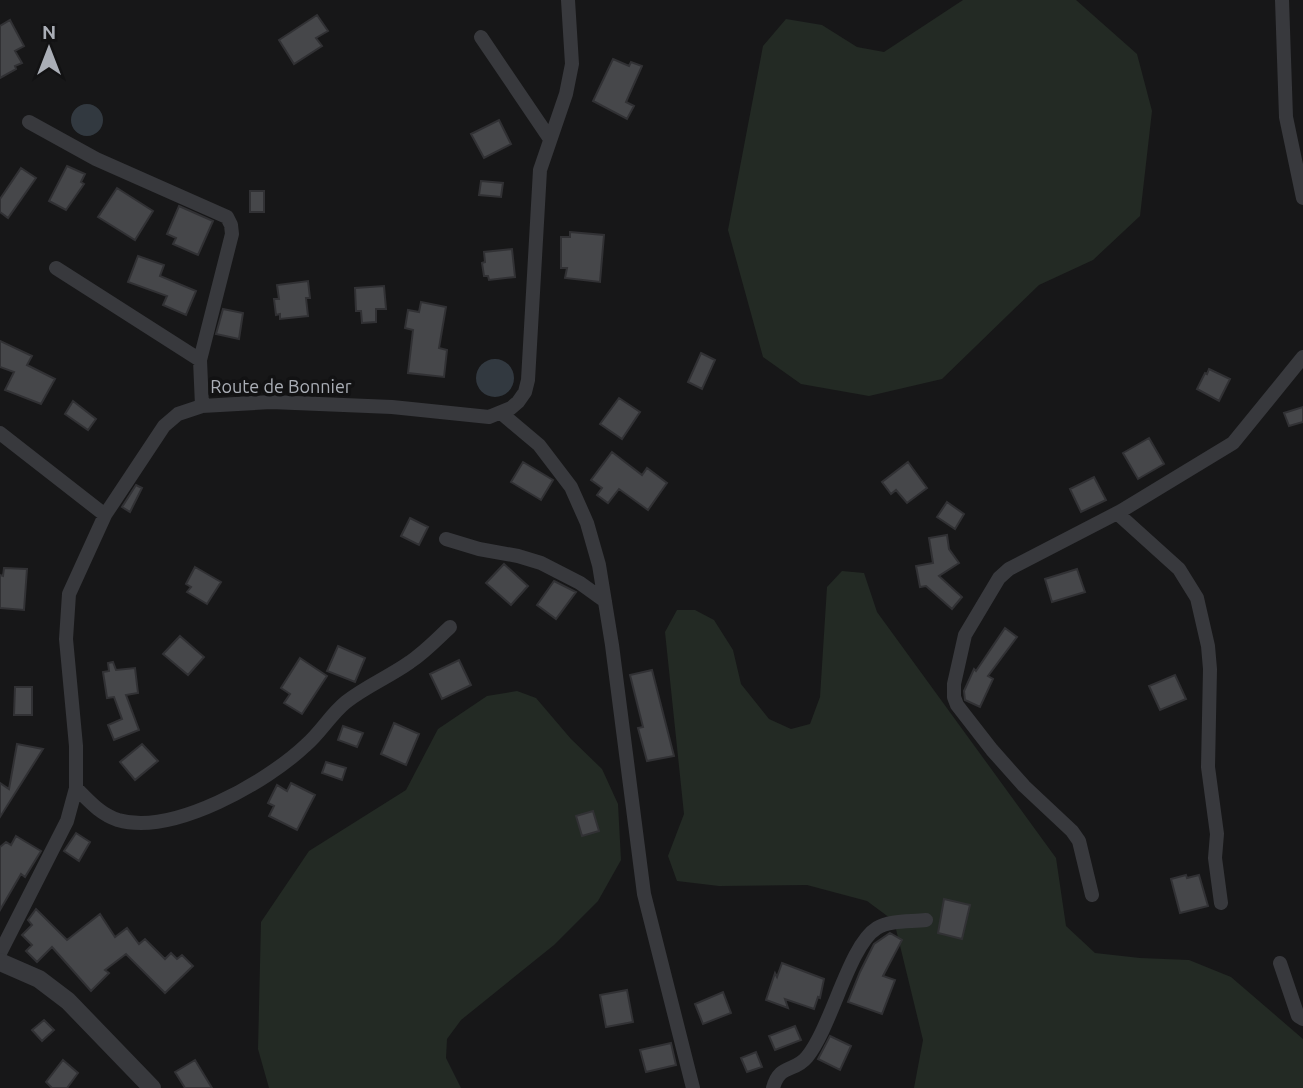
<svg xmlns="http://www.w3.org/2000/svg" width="1303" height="1088" font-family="Ubuntu,sans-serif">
  <rect width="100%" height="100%" fill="#171718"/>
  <path fill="#232a24" d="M963 0H1076L1137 54 1152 111 1140 216 1093 260 1039 285 942 379 869 396 801 384 763 357 728 230 763 46 786 19 822 25 857 47 884 52Z
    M842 571 864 573 877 612 1056 858 1066 926 1095 953 1140 958 1189 960 1231 977 1303 1039V1088H914L923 1040 894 921 867 901 807 885 719 886 677 881 668 856 684 814 665 632 677 610H695L714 620 733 650 741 684 769 719 791 729 810 724 820 697 827 587Z
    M517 691 536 698 571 739 602 769 618 804 621 860 598 901 554 945 461 1020 447 1039 446 1058 461 1088H269L258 1049 261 922 309 851 406 790 438 729 487 696Z"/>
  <path fill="#323940" d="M71 120a16 16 0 1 1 32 0a16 16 0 1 1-32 0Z
    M476 378a19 19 0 1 1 38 0a19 19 0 1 1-38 0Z"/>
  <path fill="#46474a" stroke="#313134" stroke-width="2" d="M317 15 328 31 316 38 322 46 294 64 279 40Z
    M10 20 24 46 15 51 22 63 15 66 16 69 0 78V26Z
    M613 59 629 66 631 62 642 66 626 102 634 106 627 119 593 101Z
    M499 120 511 144 484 158 471 134Z
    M67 166 85 174 81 182 84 184 66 210 49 201Z
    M21 168 36 178 8 218 0 212V199Z
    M481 181 503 183 501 197 479 195Z
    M117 188 153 211 135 240 98 217Z
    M250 191H264V212H250Z
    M179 206 213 221 198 255 173 244 176 238 167 234Z
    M570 232 604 235 600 282 565 278 567 268H561V237H570Z
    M512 249 515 277 489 280 488 276H484L482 263 485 262 484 252Z
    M138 256 164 265 160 276 196 291 186 315 163 305 167 296 128 282Z
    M308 281 310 298H306L308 316 280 319V314L276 315 274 299H279L277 285Z
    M384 286 386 309H376V322L362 323 361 311H356L355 288Z
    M421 302 446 307 439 348 447 350 444 377 408 373 413 330 405 328 408 310 419 312Z
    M223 309 243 313 239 339 216 334Z
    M0 341 32 356 27 365 55 379 41 404 5 390 14 372 0 367Z
    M701 353 715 360 702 389 688 382Z
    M1209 369 1230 379 1219 401 1197 389 1205 373 1207 374Z
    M619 398 640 412 622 439 600 424Z
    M73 401 96 419 88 430 65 414Z
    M1303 407V422L1289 426 1284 413Z
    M1149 438 1164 464 1138 479 1123 453Z
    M612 452 642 475 647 468 667 483 648 510 619 489 608 503 597 495 602 488 591 480Z
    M523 462 553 480 541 500 511 482Z
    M908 462 927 488 907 503 896 490 891 494 882 482Z
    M1094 477 1106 500 1081 512 1070 489Z
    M136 485 142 488 130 512 122 507Z
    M947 502 964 514 955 529 937 517Z
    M410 518 428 527 419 545 401 536Z
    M947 535 949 549 959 563 939 576 962 597 952 609 926 586 920 587 916 566 933 563 929 538Z
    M504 564 528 586 511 605 486 583Z
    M195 567 221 582 207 604 187 592 191 587 186 584Z
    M4 568 27 569 24 610 0 608V575L3 576Z
    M1077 569 1085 592 1052 602 1045 579Z
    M554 581 576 592 556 619 537 605Z
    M1005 628 1017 637 988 676 993 679 980 707 965 700 964 691 974 669 976 671Z
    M180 636 204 657 188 675 163 654Z
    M338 646 365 658 355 682 327 671Z
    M300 658 327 676 302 714 284 703 290 694 281 688Z
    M459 660 471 685 442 699 430 674Z
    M113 662 116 670 135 668 138 693 126 695 139 730 114 740 108 725 122 719 114 697 107 698 103 672 109 671 108 663Z
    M652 670 674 756 647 761 638 728 643 727 630 675Z
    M1175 675 1186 699 1160 710 1149 686Z
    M15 687H32V715H14Z
    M394 723 419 734 406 765 381 754Z
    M343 726 363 733 357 747 338 740Z
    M17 744 43 749 0 817V783L9 789Z
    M142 744 158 761 135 780 120 762Z
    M326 762 346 768 342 780 322 773Z
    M291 783 315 795 297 830 269 816 274 806 268 803 277 785 287 791Z
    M593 811 599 831 582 836 576 816Z
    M76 833 90 842 79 861 64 851Z
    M16 836 41 851 25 877 21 874 0 910V847L6 842 11 845Z
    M1186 875 1187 878 1199 875 1208 906 1180 913 1171 879Z
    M944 899 970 905 962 939 938 933Z
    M36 909 67 940 100 914 115 937 127 928 139 944 145 939 165 959 171 953 177 959 182 955 193 966 165 993 126 954 105 970 109 973 91 991 52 947 37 962 26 951 32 945 22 935 32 925 28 920Z
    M890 933 902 940 883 976 895 980 882 1014 848 1002 860 972 874 944Z
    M782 963 824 979 820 998 818 997 814 1009 785 999 788 1008 766 1000 775 973 777 977Z
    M627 990 633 1022 606 1027 600 995Z
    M723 992 731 1013 703 1024 695 1004Z
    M44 1020 54 1030 42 1041 32 1030Z
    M795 1026 801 1040 775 1050 769 1036Z
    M830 1036 851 1046 840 1070 818 1059Z
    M671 1043 676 1065 646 1072 640 1050Z
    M756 1052 762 1067 747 1072 741 1058Z
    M63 1060 78 1073 67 1088H52L46 1082Z
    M195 1060 212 1088H185L175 1072Z"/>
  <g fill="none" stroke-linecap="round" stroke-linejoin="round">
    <path stroke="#38393d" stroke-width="14" d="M1282 0 1286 117 1303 198
      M481 37 550 139
      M29 122 96 159 227 217 231 225 232 234 200 360 202 406
      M56 268 200 360
      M501 413 539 445 571 487 587 523 599 565 612 645 644 894 693 1088
      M0 433 105 515
      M1117 513 1179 569 1197 598 1208 646 1210 669 1208 767 1217 834 1215 858 1221 903
      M446 539 479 549 518 556 541 563 580 583 605 601
      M76 788C89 801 100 814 118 820 173 836 267 782 306 745 321 732 331 714 346 702 366 686 389 677 410 662 425 652 437 639 450 627
      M1092 895 1079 841 1072 831 1024 786 992 750 957 705 954 697V684L965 635 999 578 1009 569 1121 511 1233 443 1303 357
      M0 953 67 821 76 788V746L66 639 69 594 105 515 164 426 178 414 202 406 271 402 392 407 489 417 511 408 518 402 525 392 528 380 540 170 566 94 572 64 568 0
      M1280 963 1298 1016 1303 1019
      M773 1088C780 1063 794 1073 807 1057 832 1026 849 945 877 928 890 920 911 922 926 920"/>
    <path stroke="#38393d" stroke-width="18" d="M0 962 39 979 68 1001 152 1088"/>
  </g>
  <g text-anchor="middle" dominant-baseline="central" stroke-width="7" stroke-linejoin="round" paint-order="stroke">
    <g font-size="18" fill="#aaaeb6" stroke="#121213">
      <text x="281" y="386">Route de Bonnier</text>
    </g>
  </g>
  <g transform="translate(49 49)" stroke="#121213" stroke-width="5" paint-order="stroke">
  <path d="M0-5L12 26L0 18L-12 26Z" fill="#aaaeb6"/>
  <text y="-10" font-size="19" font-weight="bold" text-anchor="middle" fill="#aaaeb6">N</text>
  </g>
</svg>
